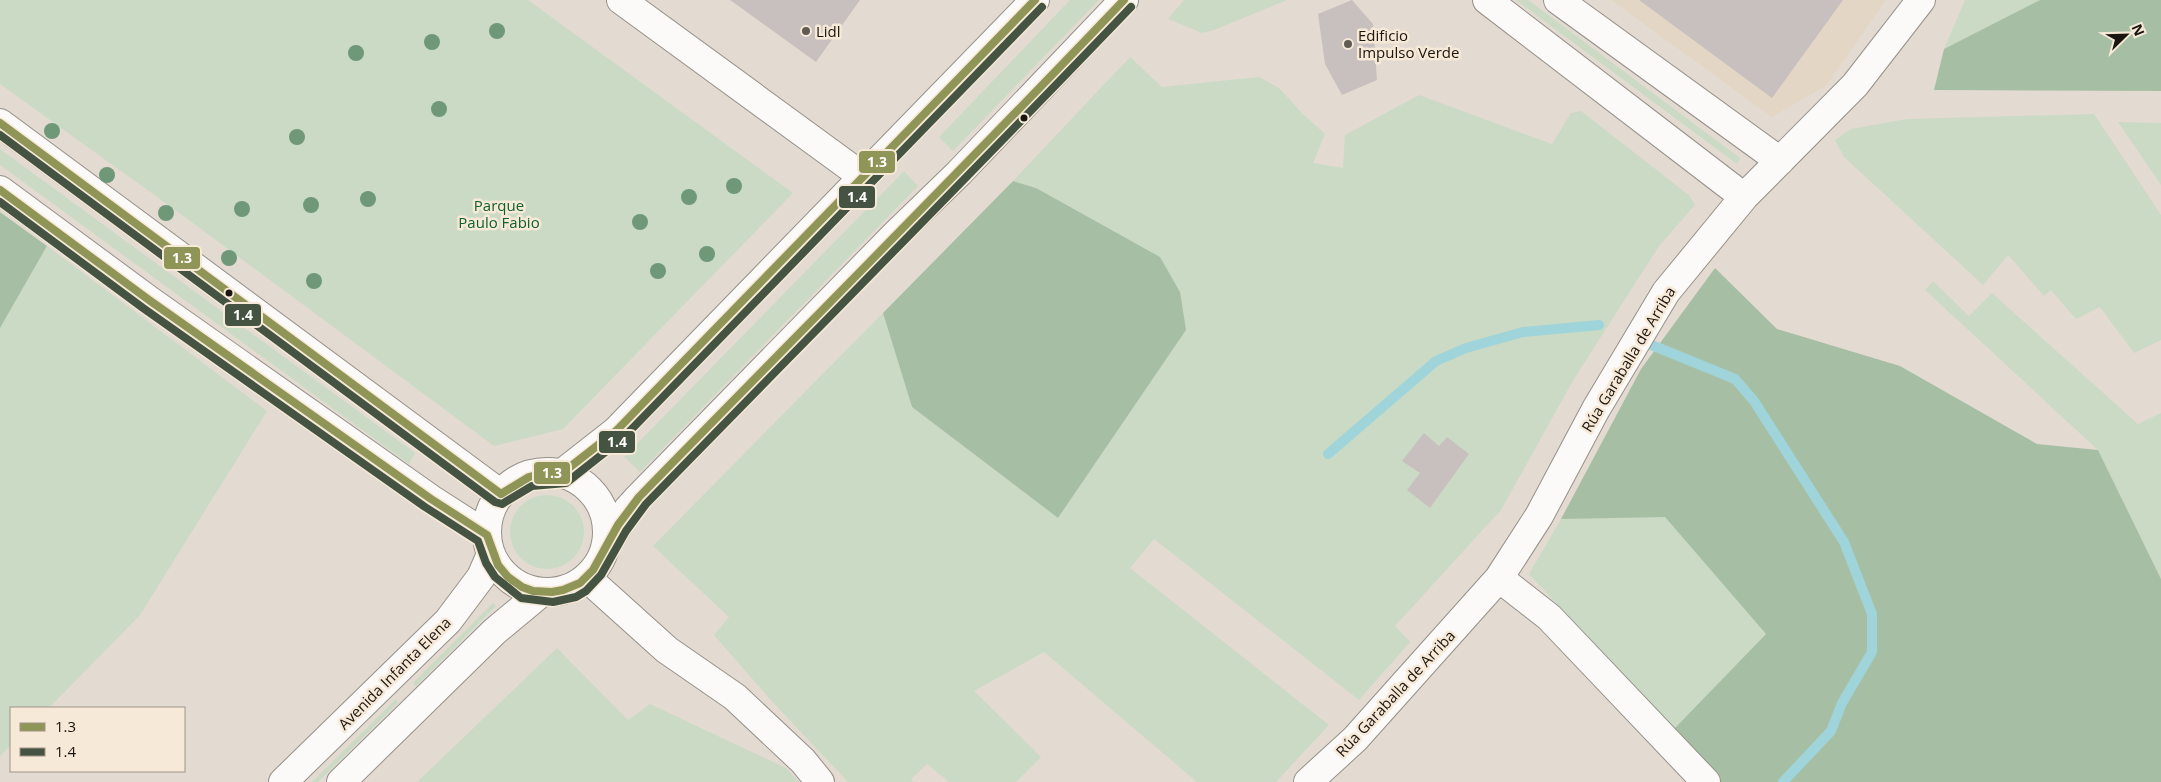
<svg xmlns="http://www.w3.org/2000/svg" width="2161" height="782" font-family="'Open Sans',sans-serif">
  <rect width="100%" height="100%" fill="#e3dbd1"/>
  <path fill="#e4d6c4" d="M1611 0H1886L1827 85 1772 117Z"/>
  <path fill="#cadac5" d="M0 0H528L793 193 563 429 494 446 178 212 0 84Z
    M1070 0H1099L953 151 939 137Z
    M1184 0H1287L1214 30 1202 33 1168 19Z
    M1516 0H1528L1740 158 1737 164Z
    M1965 0H2040L1944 49Z
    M1130 57 1162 87 1259 77 1279 88 1301 112 1325 134 1313 163 1343 168 1345 135 1419 95 1552 144 1571 113 1581 111 1690 196 1695 205 1659 246 1574 379 1501 510 1395 626 1410 642 1359 700 1154 539 1130 568 1329 725 1276 782H1197L1044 652 974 691 1041 757 1016 782H949L927 764 911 779 913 782H848L769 698 714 635 729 617 653 546 883 313 912 407 1058 518 1186 330 1036 188 1013 181Z
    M2094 114 2161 215V340L2134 353 2100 307 2076 319 2051 290 2044 296 2008 255 1983 285 1844 157 1835 140 1851 129 1907 119Z
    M2118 122 2161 123V185Z
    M0 149 415 453 409 464 0 165Z
    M904 171 918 186 640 472 624 457Z
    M47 246 267 411 140 615 49 708H11V745L0 756V328Z
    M1933 281 1969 316 1992 293 2138 424 2161 413V579L2098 450 1925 290Z
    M510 532a37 37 0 1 1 74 0a37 37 0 1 1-74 0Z
    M1627 516 1665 517 1766 634 1674 729 1529 574 1561 519Z
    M493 603 496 606 416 686 413 683Z
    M557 648 628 720 650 704 786 768 799 782H417Z
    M396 699 398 703 318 782H312Z"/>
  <path fill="#a6bfa4" d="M2040 0H2161V91L1934 90 1944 49Z
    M1013 181 1036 188 1160 257 1180 292 1186 330 1058 518 912 407 883 313Z
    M0 212 47 246 0 328Z
    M1715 268 1777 329 1900 366 2037 444 2098 450 2161 579V782H1719L1674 729 1766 634 1665 517 1561 519 1641 369Z"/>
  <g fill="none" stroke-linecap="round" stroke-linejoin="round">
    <path stroke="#9ed4da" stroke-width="10" d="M1649 344 1735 379 1754 401 1844 542 1872 614V652L1842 703 1831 731 1783 782
      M1328 454 1436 361 1466 348 1523 332 1599 325"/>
  </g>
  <path fill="#c8c0be" d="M730 0H860L816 62Z
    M1352 0 1373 24 1377 80 1342 95 1325 64 1318 14Z
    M1639 0H1843L1772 98Z
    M1424 433 1439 446 1447 437 1469 454 1430 508 1407 490 1420 473 1402 461Z"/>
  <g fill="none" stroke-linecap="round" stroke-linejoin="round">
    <defs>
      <path id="minor" d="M621 0 862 176
        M1487 0 1744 197
        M1558 0 1780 161
        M0 123 501 494
        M0 190 149 300 431 499 487 535
        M587 578 667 650 735 697 803 761 820 782
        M1499 578 1549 617 1706 782
        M1308 782 1355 739 1499 578 1539 516 1596 409 1666 292 1744 197 1855 85 1921 0"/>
      <path id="tertiary" d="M487 532a60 60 0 1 1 120 0a60 60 0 1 1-120 0Z
        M561 474 616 431 1035 0
        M606 546 628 509 639 497 896 234 959 173 1124 0
        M283 782 448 621 481 577 491 554
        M341 782 495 631 542 592"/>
    </defs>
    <use href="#minor" stroke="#969089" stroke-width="30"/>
    <use href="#tertiary" stroke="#969089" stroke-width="30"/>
    <use href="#minor" stroke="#fbfaf8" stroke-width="28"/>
    <use href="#tertiary" stroke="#fbfaf8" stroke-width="28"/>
    <defs>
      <path id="bus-1" d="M0 123 501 494 529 477 544 473 561 474 616 431 1035 0
        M0 190 149 300 431 499 487 535 498 565 508 577 522 587 533 591 552 592 563 590 580 583 593 570 618 525 639 497C801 331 964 168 1124 0"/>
      <path id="bus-2" d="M0 135 495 502 502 504 532 486 566 483 623 438 1042 7
        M0 202 143 308 425 507 478 541 486 563 495 577 521 598 553 602 576 597 586 591 601 575 626 531 646 504C808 338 971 174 1131 7"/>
    </defs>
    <use href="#bus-1" stroke="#f7e9d7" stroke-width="11"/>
    <use href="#bus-2" stroke="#f7e9d7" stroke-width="11"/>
    <use href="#bus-1" stroke="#8f9457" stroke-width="8"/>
    <use href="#bus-2" stroke="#455442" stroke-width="8"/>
  </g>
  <g fill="#6e9877">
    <circle cx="497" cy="31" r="8"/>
    <circle cx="432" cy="42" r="8"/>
    <circle cx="356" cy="53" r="8"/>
    <circle cx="439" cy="109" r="8"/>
    <circle cx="52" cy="131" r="8"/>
    <circle cx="297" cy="137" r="8"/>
    <circle cx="107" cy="175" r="8"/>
    <circle cx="734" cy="186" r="8"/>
    <circle cx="689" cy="197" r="8"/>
    <circle cx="368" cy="199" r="8"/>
    <circle cx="311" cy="205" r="8"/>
    <circle cx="242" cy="209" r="8"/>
    <circle cx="166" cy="213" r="8"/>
    <circle cx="640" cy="222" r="8"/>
    <circle cx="707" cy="254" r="8"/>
    <circle cx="229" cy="258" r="8"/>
    <circle cx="658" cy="271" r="8"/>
    <circle cx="314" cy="281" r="8"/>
  </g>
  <g fill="#605a53" stroke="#f7e9d7" stroke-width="2">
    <circle cx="806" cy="31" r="5"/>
    <circle cx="1348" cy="44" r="5"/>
  </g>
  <g fill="#1a150f" stroke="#f7e9d7" stroke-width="2">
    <circle cx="1024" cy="118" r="4.5"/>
    <circle cx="229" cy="293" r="4.5"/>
  </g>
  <g text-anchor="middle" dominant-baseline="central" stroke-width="5" stroke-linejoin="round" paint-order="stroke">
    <g font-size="15" fill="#1a150f" stroke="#f7e9d7" text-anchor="start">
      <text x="816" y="31">Lidl</text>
      <text x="1358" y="35">Edificio<tspan x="1358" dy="17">Impulso Verde</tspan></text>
    </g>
    <g font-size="15" fill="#0f612e" stroke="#f7e9d7">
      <text x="499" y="205">Parque<tspan x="499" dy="17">Paulo Fabio</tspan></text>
    </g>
    <g font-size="15" fill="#1a150f" stroke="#f7e9d7">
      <text transform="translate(1628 359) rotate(-59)">Rúa Garaballa de Arriba</text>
      <text transform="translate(394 673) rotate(-45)">Avenida Infanta Elena</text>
      <text transform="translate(1395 693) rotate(-47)">Rúa Garaballa de Arriba</text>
    </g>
  </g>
  <g stroke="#f7e9d7" stroke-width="2">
    <rect x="858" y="150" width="38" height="24" rx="5" fill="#8f9457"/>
    <rect x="838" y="185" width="38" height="24" rx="5" fill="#455442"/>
    <rect x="163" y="246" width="38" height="24" rx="5" fill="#8f9457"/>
    <rect x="224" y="303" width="38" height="24" rx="5" fill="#455442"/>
    <rect x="598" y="430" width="38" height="24" rx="5" fill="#455442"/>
    <rect x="533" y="461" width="38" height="24" rx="5" fill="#8f9457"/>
  </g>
  <g font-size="14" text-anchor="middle" font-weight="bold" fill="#fff">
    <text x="877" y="167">1.3</text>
    <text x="857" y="202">1.4</text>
    <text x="182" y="263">1.3</text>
    <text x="243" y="320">1.4</text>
    <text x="617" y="447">1.4</text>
    <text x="552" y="478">1.3</text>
  </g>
  <rect x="10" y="707" width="175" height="65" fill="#f7e9d7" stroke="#9f9487"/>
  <rect x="20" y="723" width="25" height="8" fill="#8f9457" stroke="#9f9487"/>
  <text x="55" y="732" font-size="15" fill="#1a150f">1.3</text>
  <rect x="20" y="748" width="25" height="8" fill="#455442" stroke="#9f9487"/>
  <text x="55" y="757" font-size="15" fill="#1a150f">1.4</text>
  <g transform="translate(2126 35) rotate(67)" stroke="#f7e9d7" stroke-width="4" paint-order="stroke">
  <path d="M0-4L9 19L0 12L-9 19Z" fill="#1a150f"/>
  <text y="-8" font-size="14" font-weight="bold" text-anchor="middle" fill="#1a150f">N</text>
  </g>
</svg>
